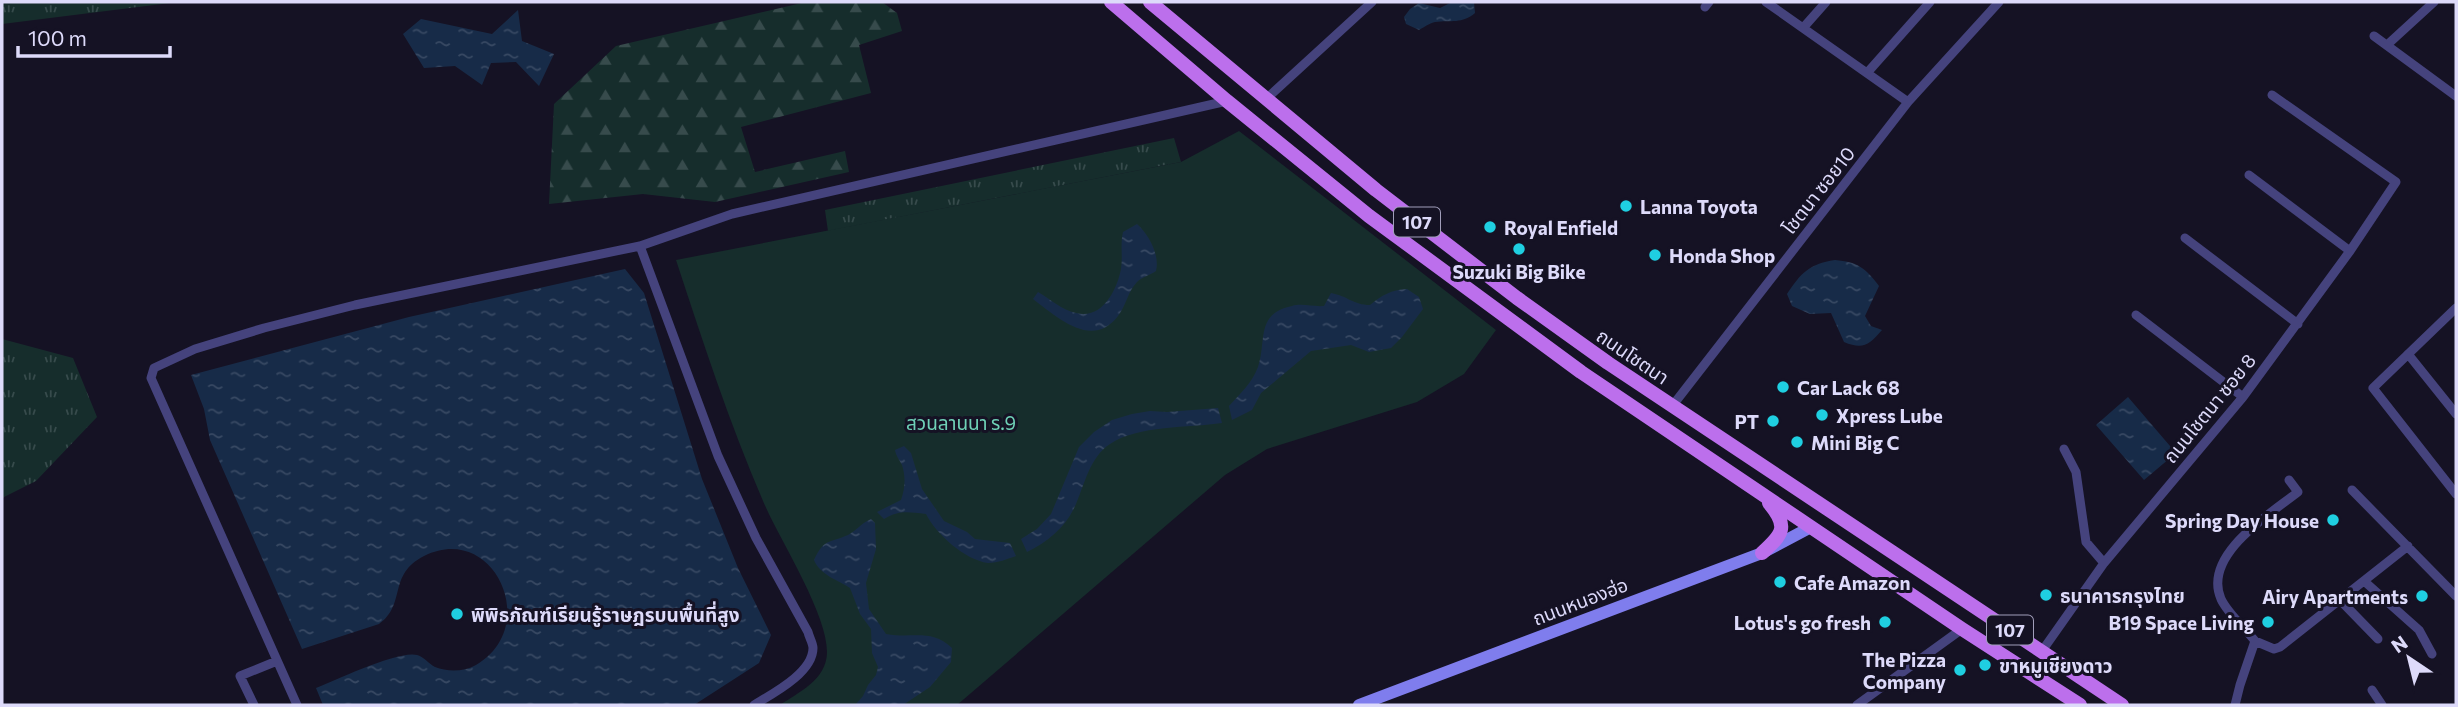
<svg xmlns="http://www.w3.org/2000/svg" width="2458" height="707" font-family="Commissioner,'Noto Sans Thai',sans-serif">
  <defs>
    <pattern id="grass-tufts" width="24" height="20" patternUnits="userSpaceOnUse" patternTransform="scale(1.75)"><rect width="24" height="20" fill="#162d2c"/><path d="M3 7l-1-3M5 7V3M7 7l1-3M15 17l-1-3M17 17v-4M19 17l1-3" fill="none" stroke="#374b4c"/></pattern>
    <pattern id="forest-firs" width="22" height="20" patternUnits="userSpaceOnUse" patternTransform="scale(1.75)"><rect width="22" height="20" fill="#162d2c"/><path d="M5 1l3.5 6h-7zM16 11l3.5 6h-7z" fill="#374b4c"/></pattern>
    <pattern id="water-ripples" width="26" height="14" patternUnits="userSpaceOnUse" patternTransform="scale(1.75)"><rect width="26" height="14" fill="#172b48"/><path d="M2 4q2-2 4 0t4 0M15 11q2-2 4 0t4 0" fill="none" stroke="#384963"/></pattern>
  </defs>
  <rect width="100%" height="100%" fill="#151224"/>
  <path fill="url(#grass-tufts)" d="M2 2H178L2 24Z
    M1174 138 1181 162 828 231 825 210Z
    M2 339 73 358 97 417 36 481 2 498Z"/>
  <path fill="url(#forest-firs)" d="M806 2H882L897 13 902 31 859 45 871 93 741 127 755 172 845 151 849 172 715 202 643 194 549 204 554 104 616 46Z"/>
  <path fill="#162d2c" d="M1239 131 1496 330 1464 374 1417 402 1267 449 1225 475 957 705H780C799 692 826 680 827 653 828 614 779 539 763 501 729 422 703 342 676 260L1181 162Z"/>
  <path fill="url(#water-ripples)" d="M1452 2H1474L1475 13C1462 24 1451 20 1435 22 1430 23 1424 27 1419 30L1406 24 1404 17 1410 9 1419 3 1440 8Z
    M518 10 522 41 554 54 539 86 516 62 491 63 482 85 455 66 424 68 403 34 421 19 492 34Z
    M1137 224C1149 235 1160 255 1156 271 1150 275 1142 277 1137 282 1128 291 1126 306 1118 316 1092 350 1057 317 1033 299L1038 292C1050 299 1062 310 1076 313 1102 320 1117 290 1121 269 1123 256 1120 245 1123 232Z
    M1835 260C1857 262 1865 267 1879 286L1865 316 1871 326 1882 330C1869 345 1863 350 1844 342L1831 313 1810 314 1792 306 1787 294C1801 273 1809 264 1835 260Z
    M625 269 644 293 702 479 738 568 771 635 759 663 694 705H323L316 688C336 680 399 650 417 655 423 656 429 664 435 667 447 672 464 672 476 665 542 627 494 521 424 556 387 575 407 604 379 624L302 649 210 440 204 409 191 375 409 317Z
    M1407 289 1419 297 1423 309 1402 337 1391 348 1369 352 1351 345 1311 351 1261 393 1252 410 1232 420 1229 406C1240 394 1252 383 1258 367 1267 340 1255 314 1292 306 1302 303 1313 307 1324 306L1331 293C1348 296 1353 305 1370 305 1382 295 1391 290 1407 289Z
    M2128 397 2176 453 2144 480 2096 425Z
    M1218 408 1222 423C1189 428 1138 425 1110 444 1090 457 1085 483 1076 504 1066 527 1049 541 1027 552L1021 539 1037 529 1051 514 1079 447 1094 432 1112 420 1132 414 1150 411 1167 412Z
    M904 446 911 453 922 489 944 521 967 532 975 539 1010 543 1016 556C1007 559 998 563 988 563 965 560 936 534 926 514 908 512 899 510 884 519L877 512 901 500C905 489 906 477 902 465 899 459 896 456 895 450Z
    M871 519 875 523 876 549 866 583 869 609 886 634C913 639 931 628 952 648L951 662 930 687 903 705H855L863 696 868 685 876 675 878 667 872 653 871 629 860 614 850 588C838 580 820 575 814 560 824 538 830 543 848 535 856 531 860 524 871 519Z"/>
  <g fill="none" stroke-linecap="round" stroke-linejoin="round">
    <path stroke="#45437d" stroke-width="9" d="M1766 2 1908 102
      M1705 7 1709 2
      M1803 28 1826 2
      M2374 36 2456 96
      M2387 45 2434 2
      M1867 73 1930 2
      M1266 99 1372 2
      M2249 175 2350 251
      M2185 238 2298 324
      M640 246 718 456 756 538 808 632C809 637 813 643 813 648 813 673 772 694 754 705
      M2456 308 2373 388 2456 494
      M2136 315 2243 397
      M2408 354 2456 414
      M1673 405 1908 102 1999 2
      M2064 449 2076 472 2086 542 2104 563
      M2352 490 2456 596
      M2364 581 2419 630 2432 654
      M2340 600 2378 639
      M2255 641C2245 628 2228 614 2221 599 2202 555 2270 514 2298 492L2289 480
      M2042 651 2104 563 2243 397 2350 251 2396 182 2272 95
      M2372 690 2382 705
      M254 705 240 676 277 661
      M297 705 151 378 154 368 195 349 264 328 355 305 640 246 732 214 1227 101
      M1857 705 1962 629
      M2235 705 2240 685 2255 641 2274 649 2280 647 2408 546"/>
    <path stroke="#7f7ded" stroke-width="12" d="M1359 705 1762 553 1811 527"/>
    <path stroke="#bc6fec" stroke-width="14" d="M1111 2 1227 101 1369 216 1581 372 1962 629 2080 705
      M1150 2 1376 190 1517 298 1608 363 2122 705
      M1762 553C1783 534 1789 527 1769 503"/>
  </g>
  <g fill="#1fcfe1" stroke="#151224" stroke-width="2.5">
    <circle cx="1626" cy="206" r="7"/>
    <circle cx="1490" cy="227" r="7"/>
    <circle cx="1519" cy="249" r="7"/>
    <circle cx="1655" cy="255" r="7"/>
    <circle cx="1783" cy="387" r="7"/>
    <circle cx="1822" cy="415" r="7"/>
    <circle cx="1773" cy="421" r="7"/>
    <circle cx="1797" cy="442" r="7"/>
    <circle cx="2333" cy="520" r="7"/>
    <circle cx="1780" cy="582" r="7"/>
    <circle cx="2046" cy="595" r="7"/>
    <circle cx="2422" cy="596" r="7"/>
    <circle cx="457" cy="614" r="7"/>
    <circle cx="1885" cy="622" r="7"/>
    <circle cx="2268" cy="622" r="7"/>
    <circle cx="1985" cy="665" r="7"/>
    <circle cx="1960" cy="670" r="7"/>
  </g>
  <g text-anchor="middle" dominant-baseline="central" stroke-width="6" stroke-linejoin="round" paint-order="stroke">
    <g fill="#151224" stroke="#a19eba" stroke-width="2">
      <rect x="1394" y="207.5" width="46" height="29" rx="5"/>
      <rect x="1987" y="615.5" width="46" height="29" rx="5"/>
    </g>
    <g font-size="18" font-weight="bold" fill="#dddafa">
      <text x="1417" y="222">107</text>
      <text x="2010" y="630">107</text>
    </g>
    <g font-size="19" fill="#dddafa" stroke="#151224">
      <text transform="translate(1818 190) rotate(-52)">โชตนา ซอย10</text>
      <text transform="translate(1633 356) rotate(34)">ถนนโชตนา</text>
      <text transform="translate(2209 408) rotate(-51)">ถนนโชตนา ซอย 8</text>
      <text transform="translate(1580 601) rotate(-21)">ถนนหนองฮ่อ</text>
    </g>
    <g font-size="19" font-weight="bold" fill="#dddafa" stroke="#151224" text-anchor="start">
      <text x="1640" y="206">Lanna Toyota</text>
      <text x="1504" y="227">Royal Enfield</text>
      <text x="1669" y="255">Honda Shop</text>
      <text x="1519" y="271" text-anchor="middle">Suzuki Big Bike</text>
      <text x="1797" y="387">Car Lack 68</text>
      <text x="1836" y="415">Xpress Lube</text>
      <text x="1759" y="421" text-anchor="end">PT</text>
      <text x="1811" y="442">Mini Big C</text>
      <text x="2319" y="520" text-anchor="end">Spring Day House</text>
      <text x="1794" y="582">Cafe Amazon</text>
      <text x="2060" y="595">ธนาคารกรุงไทย</text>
      <text x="2408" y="596" text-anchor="end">Airy Apartments</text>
      <text x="471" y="614">พิพิธภัณฑ์เรียนรู้ราษฎรบนพื้นที่สูง</text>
      <text x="1871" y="622" text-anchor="end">Lotus's go fresh</text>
      <text x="2254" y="622" text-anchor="end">B19 Space Living</text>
      <text x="1946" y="659" text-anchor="end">The Pizza<tspan x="1946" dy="22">Company</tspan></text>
      <text x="1999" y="665">ขาหมูเชียงดาว</text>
    </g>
    <g font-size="19" fill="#6fd1b7" stroke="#151224">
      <text x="961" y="422">สวนลานนา ร.9</text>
    </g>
  </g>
  <rect width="2458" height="707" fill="none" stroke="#dddafa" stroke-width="7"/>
  <g transform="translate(2409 658) rotate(325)" stroke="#151224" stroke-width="5" paint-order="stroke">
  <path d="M0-5L12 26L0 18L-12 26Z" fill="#dddafa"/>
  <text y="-10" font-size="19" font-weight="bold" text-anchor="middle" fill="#dddafa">N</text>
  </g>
  <path d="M18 46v10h152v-10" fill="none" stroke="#dddafa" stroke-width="3.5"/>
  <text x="28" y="46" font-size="21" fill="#dddafa" stroke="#151224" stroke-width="5" paint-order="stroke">100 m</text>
</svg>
